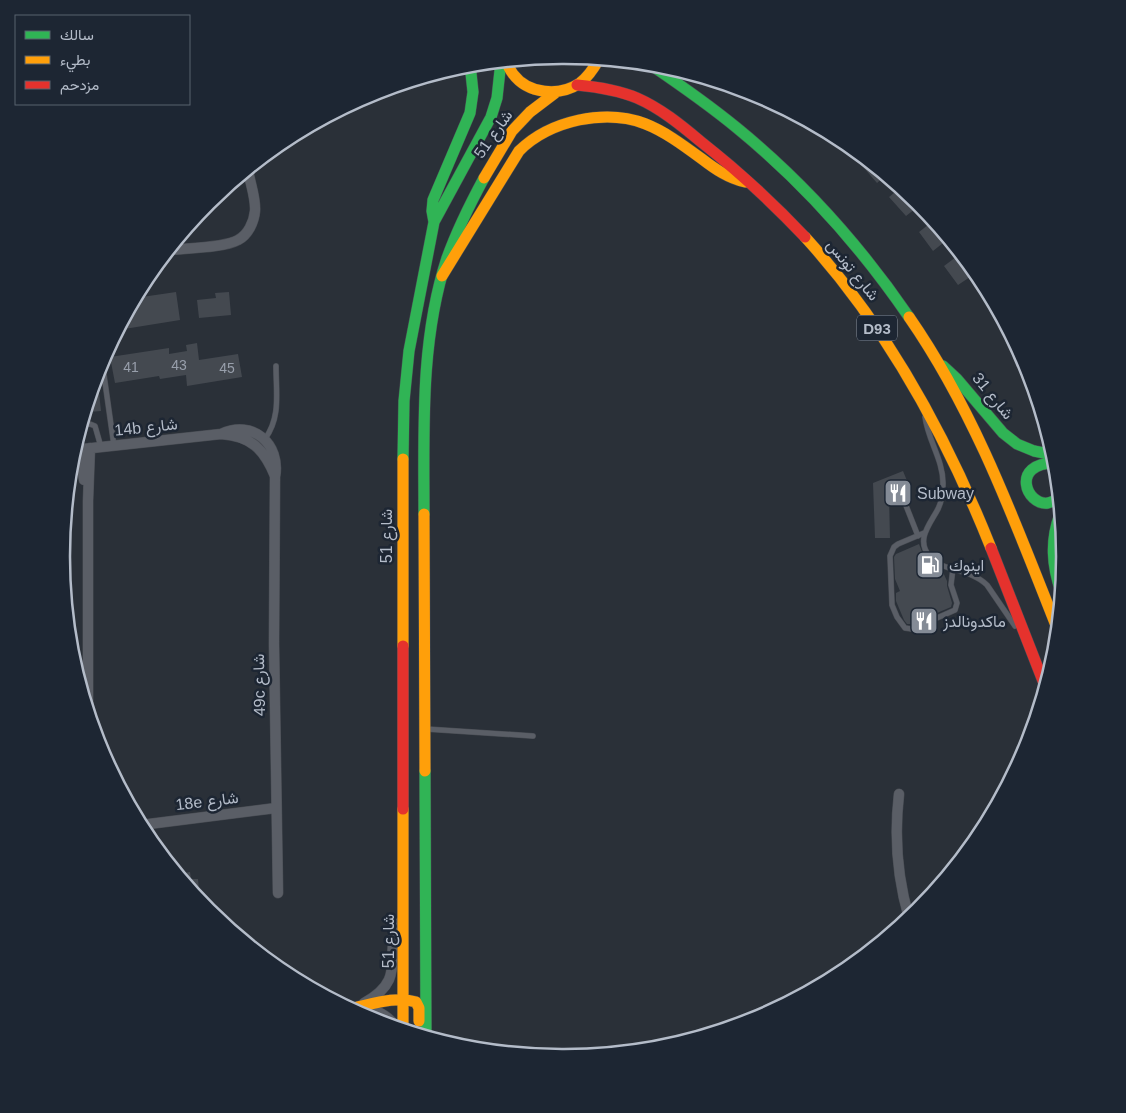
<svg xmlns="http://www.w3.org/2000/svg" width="1126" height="1113" font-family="Helvetica,Vazirmatn,sans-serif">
  <rect width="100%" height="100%" fill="#2a3038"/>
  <path fill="#444950" d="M854 150 881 172 885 176 877 183 851 153Z
    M900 188 920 205 906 216 889 197Z
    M933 221 948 239 933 251 919 232Z
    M960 254 976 273 958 285 944 266Z
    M176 292 180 320 118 330 135 298Z
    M229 292 231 315 199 318 197 300 216 298 215 293Z
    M197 343 199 360 238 354 242 377 187 386 186 375 160 379 159 376 115 383 110 357 169 348V354L187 351 186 345Z
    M97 374 101 411 89 412 88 404Z
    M903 471 910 488 889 496 890 538H875L873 483Z
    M919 544 922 552 927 560 942 570 947 581V586L952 603 951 607 911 624H907L904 620 896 601V593L900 591 895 579 894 557 896 554Z
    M190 872 191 879H198L200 901 178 874Z"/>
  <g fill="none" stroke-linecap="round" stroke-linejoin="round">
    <defs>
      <path id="lane" d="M102 361 114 446
        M925 417C928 440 943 460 943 483 943 491 942 501 938 509 930 524 915 540 930 557 943 572 970 568 987 585L1015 626
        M81 424H90L95 426 101 447
        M265 439C281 417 276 393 276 366
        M903 498 918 536
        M924 533 898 544 894 547 890 556 892 605 897 617 905 628 912 629 955 610 957 603 951 585 953 568
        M78 676H88
        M426 729 533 736"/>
      <path id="street" d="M169 250C186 248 224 248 238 240 248 235 254 222 255 211 256 198 250 183 248 170
        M221 434C253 419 281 444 275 477L274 644 278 893
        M80 449 84 480
        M74 450 221 434C251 436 264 449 275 476
        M88 709V501L90 448
        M899 794C894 837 897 877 909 918
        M141 825 276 808
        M364 1003C412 977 379 951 402 920
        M348 1008C367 1005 386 1012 397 1028"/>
      <path id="fast" d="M648 63C679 84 709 105 737 128 803 182 861 247 909 317
        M434 222 432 211 433 200 470 113 473 92 470 64
        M943 366 957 379 1003 433 1017 444 1034 451 1054 455
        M403 459 404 401 409 351 434 222 491 117 497 98 501 61
        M1055 463C1010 463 1026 506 1048 503 1052 502 1056 500 1059 498
        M424 514C424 429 420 340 447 258 457 230 470 204 484 178
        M1060 514C1050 541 1052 565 1061 592
        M425 771 426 1037"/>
      <path id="slow" d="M505 61C508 65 510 70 513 74 528 94 559 97 580 83 588 77 594 68 599 59
        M484 178 512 131 530 112 555 93
        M805 237C888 328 946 435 991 548
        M442 276 519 151C536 134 556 125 579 120 633 109 660 128 702 159 715 169 728 178 745 182
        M909 317C975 412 1015 522 1057 628
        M403 459V646
        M424 514 425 771
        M403 809V1029
        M357 1007C375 1003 398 996 416 1002L419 1008V1021"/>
      <path id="jam" d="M577 85C598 87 618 90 637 98 660 108 681 125 700 141 737 170 772 202 805 237
        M991 548 1045 686
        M403 646V809"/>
    </defs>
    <use href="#lane" stroke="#484c53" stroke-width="6"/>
    <use href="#street" stroke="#484c53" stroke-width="11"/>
    <use href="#fast" stroke="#484c53" stroke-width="12"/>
    <use href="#slow" stroke="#484c53" stroke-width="12"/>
    <use href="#jam" stroke="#484c53" stroke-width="12"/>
    <use href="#lane" stroke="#5a5e66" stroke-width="5"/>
    <use href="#street" stroke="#5a5e66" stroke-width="10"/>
    <use href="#fast" stroke="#30b455" stroke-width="11"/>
    <use href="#slow" stroke="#ff9f0a" stroke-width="11"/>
    <use href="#jam" stroke="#e5322d" stroke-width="11"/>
  </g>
  <defs>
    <symbol id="restaurant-square" viewBox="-11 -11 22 22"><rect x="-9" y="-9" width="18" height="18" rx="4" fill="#848b96" stroke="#1d2633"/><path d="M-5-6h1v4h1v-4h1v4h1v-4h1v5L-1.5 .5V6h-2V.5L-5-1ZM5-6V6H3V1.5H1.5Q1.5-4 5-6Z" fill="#fff"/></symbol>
    <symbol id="fuel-square" viewBox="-11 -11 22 22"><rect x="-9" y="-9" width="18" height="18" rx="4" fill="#848b96" stroke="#1d2633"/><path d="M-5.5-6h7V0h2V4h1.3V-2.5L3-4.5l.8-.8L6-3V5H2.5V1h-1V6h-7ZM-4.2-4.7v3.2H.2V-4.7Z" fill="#fff"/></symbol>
  </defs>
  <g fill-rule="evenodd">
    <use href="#restaurant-square" x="882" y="477" width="32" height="32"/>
    <use href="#fuel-square" x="914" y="549" width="32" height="32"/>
    <use href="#restaurant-square" x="908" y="605" width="32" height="32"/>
  </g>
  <g text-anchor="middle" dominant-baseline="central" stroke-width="5" stroke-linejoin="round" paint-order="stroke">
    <g font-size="14" fill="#989fab">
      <text x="179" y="365">43</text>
      <text x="131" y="367">41</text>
      <text x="227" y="368">45</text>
    </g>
    <rect fill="#1d2633" stroke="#878f9c" stroke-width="1" x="857" y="315.5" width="40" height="25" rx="4"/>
    <g font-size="15" font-weight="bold" fill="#b4bcc9">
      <text x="877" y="328">D93</text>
    </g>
    <g font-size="16" fill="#b4bcc9" stroke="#1d2633">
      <text transform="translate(493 134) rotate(-55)">شارع 51</text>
      <text transform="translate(853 270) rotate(51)">شارع تونس</text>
      <text transform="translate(993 396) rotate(51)">شارع 31</text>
      <text transform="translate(146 427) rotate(-6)">14b شارع</text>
      <text transform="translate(386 536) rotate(-90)">شارع 51</text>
      <text transform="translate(259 685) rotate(-91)">49c شارع</text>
      <text transform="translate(207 801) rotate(-7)">18e شارع</text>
      <text transform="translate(388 941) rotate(-90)">شارع 51</text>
    </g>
    <g font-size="16" fill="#b4bcc9" stroke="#1d2633" text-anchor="start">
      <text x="917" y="493">Subway</text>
      <text x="949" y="565">اينوك</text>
      <text x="943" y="621">ماكدونالدز</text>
    </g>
  </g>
  <path d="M0 0H1126V1113H0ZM562 64H564A492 492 0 0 1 1056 556V557A492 492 0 0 1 564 1049H562A492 492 0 0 1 70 557V556A492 492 0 0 1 562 64Z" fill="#1d2633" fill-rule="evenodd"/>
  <path fill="none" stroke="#b4bcc9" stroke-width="2.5" d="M562 64H564A492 492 0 0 1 1056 556V557A492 492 0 0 1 564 1049H562A492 492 0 0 1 70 557V556A492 492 0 0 1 562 64Z"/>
  <rect x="15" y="15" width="175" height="90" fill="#1d2633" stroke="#59626f"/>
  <rect x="25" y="31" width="25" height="8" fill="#30b455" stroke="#59626f"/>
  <text x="60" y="40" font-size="15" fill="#b4bcc9">سالك</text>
  <rect x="25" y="56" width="25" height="8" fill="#ff9f0a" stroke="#59626f"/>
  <text x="60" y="65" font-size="15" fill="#b4bcc9">بطيء</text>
  <rect x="25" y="81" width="25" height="8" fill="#e5322d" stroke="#59626f"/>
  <text x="60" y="90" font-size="15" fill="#b4bcc9">مزدحم</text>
</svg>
